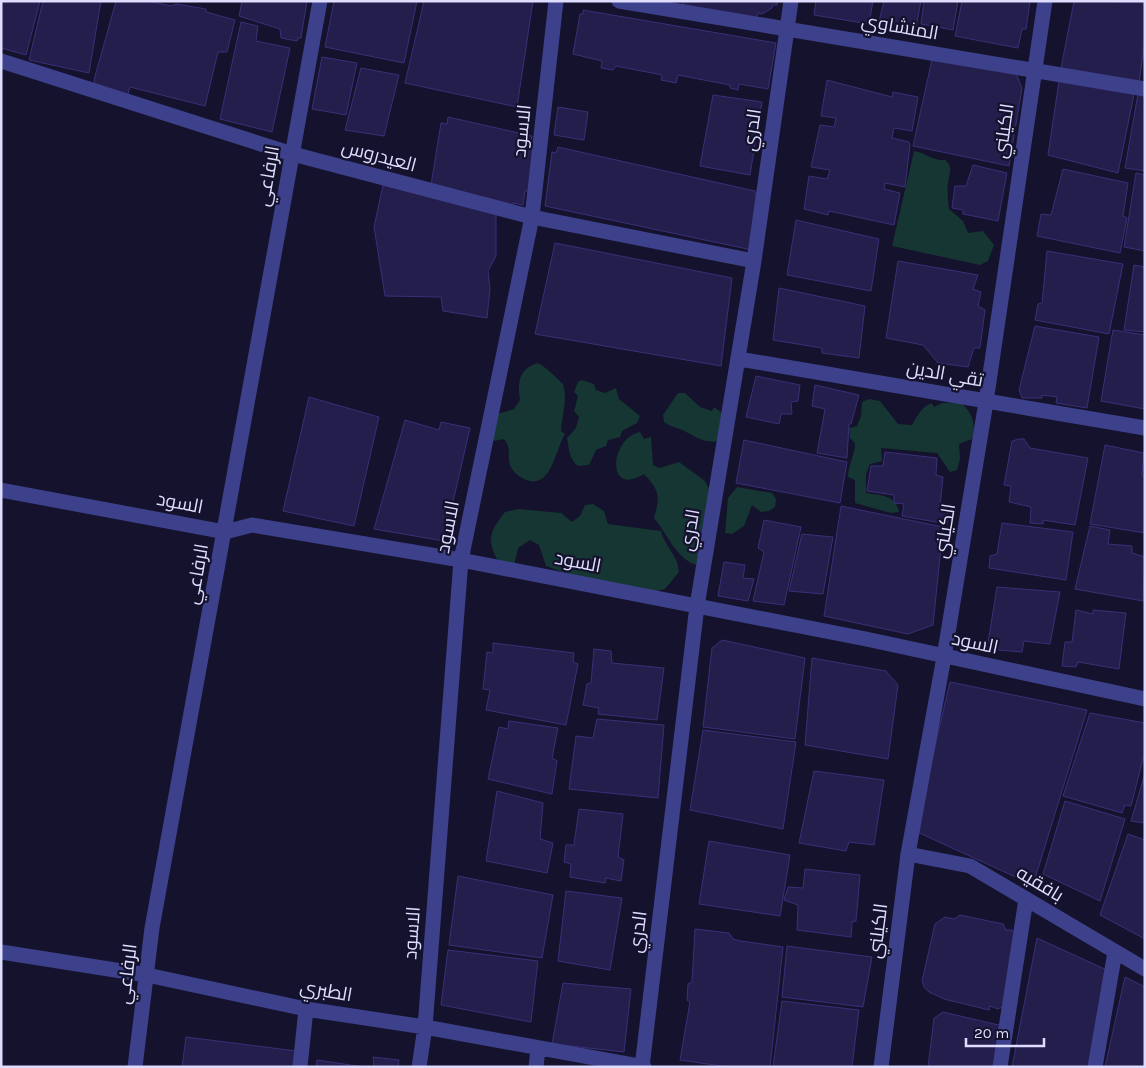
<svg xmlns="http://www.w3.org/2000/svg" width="1146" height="1068" font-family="Karla,Cairo,sans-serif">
  <rect width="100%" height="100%" fill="#14122c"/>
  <path fill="#153632" d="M914 151C926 153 933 161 945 160 954 168 949 173 948 183 947 191 948 201 949 209L963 221 968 233 983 231 994 245 988 261 980 265 892 246Z
    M537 363C546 366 556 378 563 384 568 401 562 414 561 431L565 434C555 450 551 492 524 479 518 476 512 471 510 465 507 455 512 449 504 439L494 441 491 436V416L514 409 520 400C517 383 519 369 537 363Z
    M582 380 594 384 596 390 605 393 616 388 619 399 640 416 637 423 622 431 620 437 608 440 606 446 596 450 589 465 578 466C569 459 569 449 567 438L576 428 579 417 574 411 578 396 574 392 578 382Z
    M678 393H685L700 407 712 411 714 407 722 413 720 441C702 444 696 436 682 430 675 427 671 427 664 422L663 415Z
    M869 399 880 401 898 424 912 425C917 416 922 406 932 403L934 407 942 403 960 402C972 412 977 424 972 439L959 444 960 459 957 470 950 472 937 453 881 448 882 461 870 464 866 474V493C880 495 896 495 899 512L891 513 855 503V480L848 477C848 465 855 455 855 443L850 438 849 428 857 426 861 416 862 402Z
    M640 432 644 439 651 437 653 465 659 468 679 462 705 481 711 492 700 557 696 565C675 557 668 535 654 518 660 496 660 491 644 474 605 498 610 438 640 432Z
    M737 487 772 493 776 499 775 507 769 511 761 512 752 505 744 526 732 534 725 533 728 498Z
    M593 504 604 511 608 524 661 531C665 547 678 555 679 572L665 589 653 592C617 584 580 580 546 566L539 545 530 540 518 548 514 566 498 561C486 539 490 531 505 512L519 509 561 513 572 522 580 516 585 505Z"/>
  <path fill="#241e4d" stroke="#393078" d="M1 1H40L26 55 1 48Z
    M43 1H101L89 73 29 60Z
    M116 1H149L171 6 176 4 206 9V12L235 20 227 52H218L205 106 130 87 128 94 96 88 94 80Z
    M242 1H307L301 38H298L297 41 281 38 280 29 239 16Z
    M334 1H417L404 63 325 47Z
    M424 1H533L517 107 405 83Z
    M683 1H778L777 5H773L772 8 762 14 758 13 757 18 682 5Z
    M816 1H873L869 24 814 15Z
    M884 1H921L915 33 881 26 879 22Z
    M924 1H958L953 30 921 24Z
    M962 1H1030L1026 29H1022L1018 48 955 36Z
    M1074 1 1145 2V41L1139 82 1061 68Z
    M583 10 776 43 768 89 739 84 738 90 730 88V85L678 75 676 83 661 80 662 75 616 66 613 70 601 68 602 61 573 54 580 14H583Z
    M241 22 258 26 256 41 290 48 272 132 220 119Z
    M933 55 1015 71 1022 88 1009 166 913 146Z
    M322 57 357 63 346 115 312 109Z
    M361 68 399 75 384 136 345 130Z
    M827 80 892 97 893 92 918 97 912 131 894 128 892 138 909 142 910 145 905 187 885 183 884 189 900 193 894 225 829 211 828 215 804 209 809 176 827 179 830 170 811 167 820 125 834 127 836 118 821 116Z
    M1059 81 1134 94 1118 173 1048 155Z
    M1138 94 1145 95V171L1125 168Z
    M713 95 762 102 750 175 700 166Z
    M558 107 588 112 584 140 554 135Z
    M448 117 532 136 531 141 537 142 530 191H525L523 205 513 203 511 207 431 185 441 123 447 124Z
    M558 147 755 191V196L760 197 752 250 545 206 552 152 556 153Z
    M973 165 1007 173 998 221 963 214V210L952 208 955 186H966Z
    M1063 169 1128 183 1123 216 1127 218 1120 253 1037 236 1041 214 1051 215Z
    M1136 173 1145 175V251L1124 247Z
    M383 185 496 213V256L488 271 490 288 487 318 443 311 441 297 385 296 374 227Z
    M796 220 879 239 871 291 787 275Z
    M555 243 732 278 721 366 535 334Z
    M1047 251 1123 264 1109 334 1035 320 1038 304 1042 303Z
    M898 261 978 275 973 289 981 292 978 306 985 310 980 348H974L968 367 938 363 923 345 886 338Z
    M1134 265 1145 267V332L1124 330Z
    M779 288 865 306 859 358 822 353V348L773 340Z
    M1035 326 1099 337 1087 408 1056 403 1057 397 1042 395V398H1022L1019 390Z
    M1113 330 1145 335V409L1101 401Z
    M756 376 800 385 798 401 791 402 792 414H781L779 424 746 417Z
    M815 385 859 395 851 424H849L847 458 817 453 825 409 812 406Z
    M309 397 379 417 354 526 283 511Z
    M405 420 439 430 441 422 470 428 444 541 374 529Z
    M1019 439H1024L1030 448 1088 458 1075 525 1043 520V524L1030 523 1031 507 1009 502 1011 486 1004 485 1012 441Z
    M744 440 847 462 840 503 736 483Z
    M1105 445 1144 453 1142 475 1145 476V533L1090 524Z
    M885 452 937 458 936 475 943 477 940 506 950 510 947 524 902 516 904 504 894 503V495L867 491 871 466H883Z
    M841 506 943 527 933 625 908 634 824 616Z
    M764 520 801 527 784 605 753 601 764 552 758 548Z
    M1002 523 1073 532 1066 580 989 568 990 556 997 554Z
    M1090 526 1110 530 1108 544 1132 546V553L1145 557 1143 601 1075 589Z
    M802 534 833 537 823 594 789 591Z
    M724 562 745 565 743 578 754 579 748 601 718 596Z
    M997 587 1060 592 1050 644 1024 641 1022 652 987 649Z
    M1076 610 1093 614V610L1126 613 1119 669 1078 662 1076 667 1062 666 1065 642H1072Z
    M722 640 805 658 795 739 703 727 712 648Z
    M493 643 574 653 573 662 578 664 566 725 486 710 490 690 483 689 487 652 493 653Z
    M594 649 611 651 612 663 664 668 657 720 598 714 599 708 583 705 587 684 591 683Z
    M812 658 886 671 898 685 888 759 805 745Z
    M950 682 1087 710 1033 885 915 831Z
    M1090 713 1145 723V751L1131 806 1125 805 1122 813 1063 796Z
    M597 719 664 725 658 798 569 789 576 736 593 738Z
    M509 721 558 728 552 758 557 761 552 794 488 779 499 727 508 729Z
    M703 730 796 742 783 829 690 810Z
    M814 771 884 780 874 845 849 842 846 851 799 843Z
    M1145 773V823L1131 821Z
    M497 791 543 803 540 839 553 843 547 873 486 861Z
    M1065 801 1125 819 1100 901 1043 874Z
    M579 809 623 814 618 857 624 860 621 881 606 878 605 883 570 877 571 864 564 862 566 845H574Z
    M1128 834 1145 840V939L1100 915Z
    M709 841 790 855 780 916 699 904Z
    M805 869 860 875 856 921 852 922 851 937 797 930 798 905 784 900 788 887 803 888Z
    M458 876 553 895 542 958 449 945Z
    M566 891 622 898 610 970 558 961Z
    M960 915 1003 924 1006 930H1012L1017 936 1004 1006 998 1009 990 1006 989 1010 944 999 929 992 924 987 922 981 935 924 945 917 954 919Z
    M695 929 729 933 733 939 741 941 783 947 770 1067H728L680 1060 690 1002 687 1000 688 984 692 982Z
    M1037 938 1109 971 1091 1067H1012Z
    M787 946 872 957 863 1007 782 997Z
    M448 950 538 961 531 1022 441 1005Z
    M1125 977 1145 987V1067H1105Z
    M563 983 631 989 624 1052 552 1044Z
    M782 1001 859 1010 852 1067H773Z
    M943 1012 1003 1026 997 1067H928L934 1018Z
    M186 1037 296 1051 295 1067H182Z
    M373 1057 399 1060 398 1067H374Z
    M317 1060 364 1067H316Z"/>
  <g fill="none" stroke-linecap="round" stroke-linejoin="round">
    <path stroke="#3d408a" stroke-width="15" d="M619 1 1145 89
      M1 61 289 153 532 217 754 261
      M739 359 1145 428
      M1 490 225 532 252 525 461 560 866 639 1145 699
      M908 854 970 866 1145 969
      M1 952 147 975 306 1009 425 1027 644 1067
      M135 1067 152 928 320 1
      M300 1067 306 1009
      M419 1067 425 1027 461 560 532 217 556 1
      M536 1067 538 1049
      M642 1067 697 606 754 261 791 1
      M881 1067 908 854 944 657 986 402 1045 1
      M1000 1067 1026 899
      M1095 1067 1115 952"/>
  </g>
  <g text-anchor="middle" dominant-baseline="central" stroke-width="4.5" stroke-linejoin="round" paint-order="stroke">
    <g font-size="19" fill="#deddff" stroke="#14122c">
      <text transform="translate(900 27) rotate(10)">المنشاوي</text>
      <text transform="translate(752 130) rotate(-82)">الدري</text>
      <text transform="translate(522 131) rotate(-84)">الاسود</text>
      <text transform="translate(1004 131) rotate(-82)">الكيلني</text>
      <text transform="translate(379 156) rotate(15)">العيدروس</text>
      <text transform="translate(268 176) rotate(-80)">الرفاعي</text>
      <text transform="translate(945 374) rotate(10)">تقي الدين</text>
      <text transform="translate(180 503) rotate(11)">السود</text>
      <text transform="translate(448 527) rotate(-79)">الاسود</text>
      <text transform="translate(690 530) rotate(-80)">الدري</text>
      <text transform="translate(945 531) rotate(-81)">الكيلني</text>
      <text transform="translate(578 562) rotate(11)">السود</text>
      <text transform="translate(197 574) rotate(-80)">الرفاعي</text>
      <text transform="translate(975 643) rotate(12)">السود</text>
      <text transform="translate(1040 884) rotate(31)">بافقيه</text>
      <text transform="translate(878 931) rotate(-83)">الكيلني</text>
      <text transform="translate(638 932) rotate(-83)">الدري</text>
      <text transform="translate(412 933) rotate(-86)">الاسود</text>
      <text transform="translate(127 974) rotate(-83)">الرفاعي</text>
      <text transform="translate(326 991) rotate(10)">الطبري</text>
    </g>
  </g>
  <rect width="1146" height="1068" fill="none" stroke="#deddff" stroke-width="5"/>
  <path d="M966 1038v8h78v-8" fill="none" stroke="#deddff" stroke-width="2.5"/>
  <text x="974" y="1038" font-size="15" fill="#deddff" stroke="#14122c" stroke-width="4" paint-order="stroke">20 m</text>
</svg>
